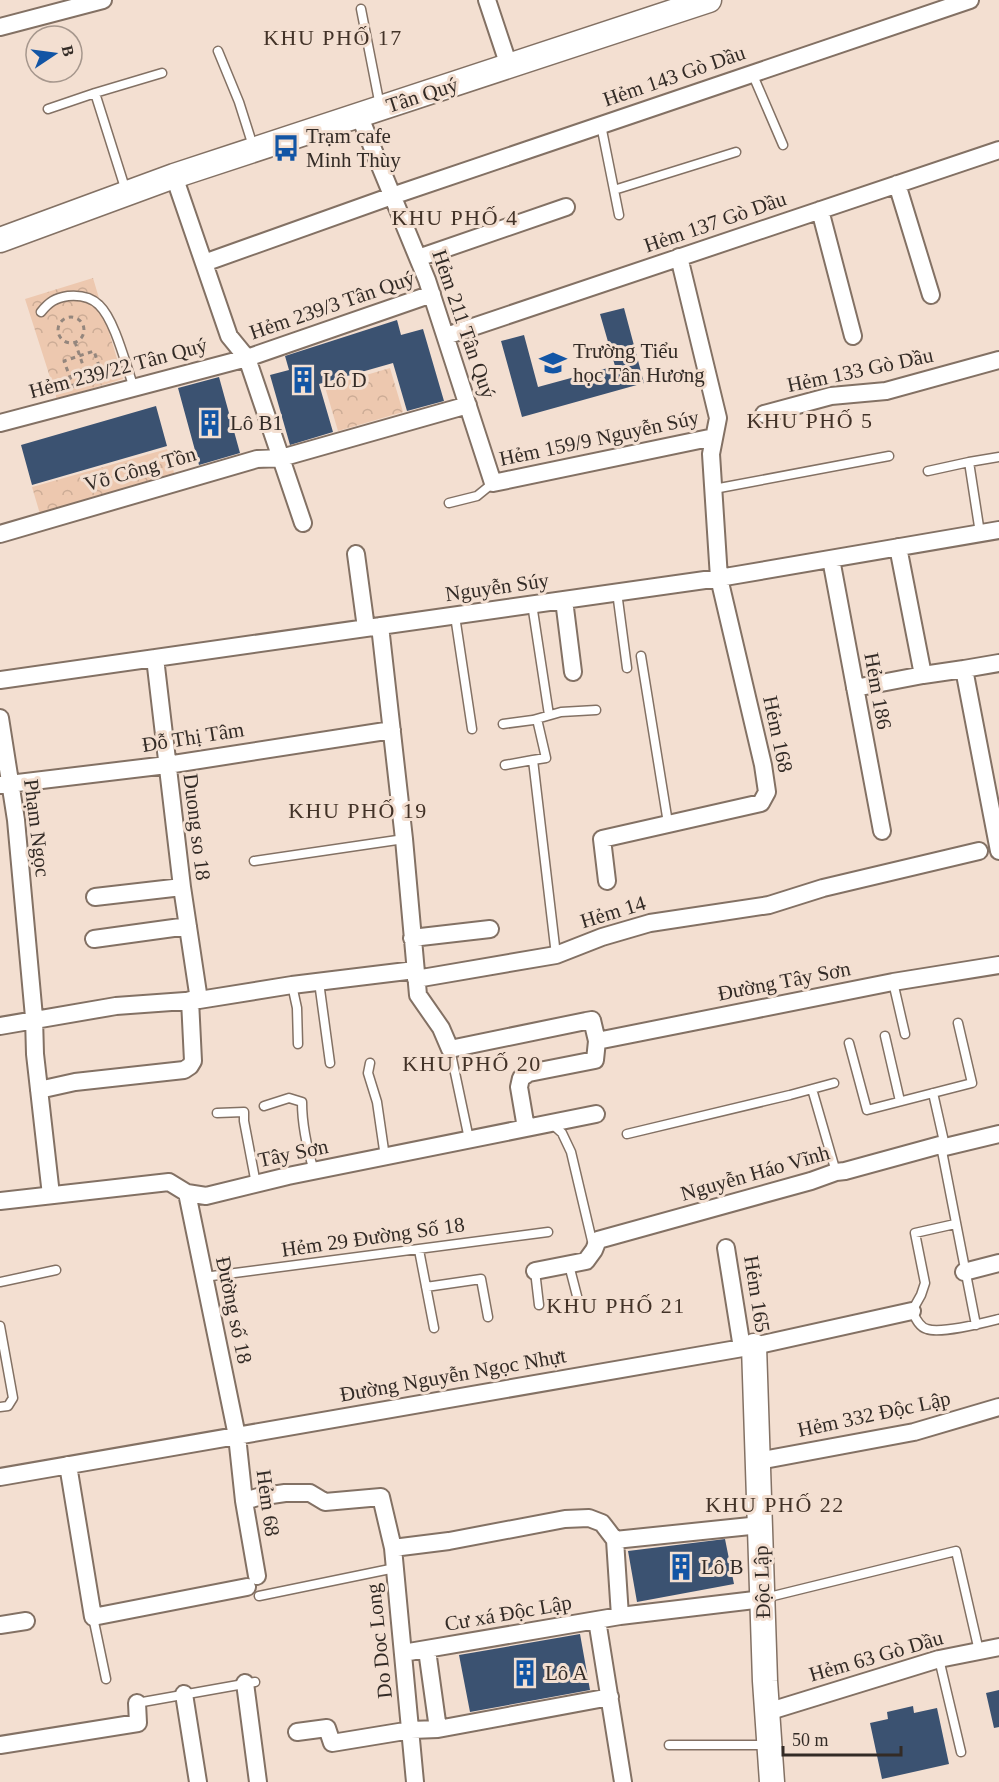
<svg xmlns="http://www.w3.org/2000/svg" width="999" height="1782" font-family="Georgia,serif">
  <defs>
    <pattern id="park-crowns" width="20" height="18" patternUnits="userSpaceOnUse" patternTransform="scale(1.5)"><rect width="20" height="18" fill="#edc8af"/><path d="M2 6a3 3 0 1 1 6 0M12 15a3 3 0 1 1 6 0" fill="none" stroke="#ccac96"/></pattern>
  </defs>
  <rect width="100%" height="100%" fill="#f3dfd1"/>
  <path fill="url(#park-crowns)" d="M93 278 123 379 57 399 25 299Z
    M390 368 403 412 338 431 325 387Z
    M167 449 175 476 40 514 32 487Z"/>
  <path fill="#3b5271" d="M624 308 644 383 522 417 501 341 524 335 538 387 615 366 600 314Z
    M397 320 401 335 423 329 444 401 407 411 393 363 319 384 333 432 290 445 270 375 289 370 285 356Z
    M219 377 240 453 199 465 178 388Z
    M156 406 167 446 32 485 21 445Z
    M725 1539 734 1584 637 1602 628 1551Z
    M580 1634 590 1690 470 1712 459 1655Z
    M999 1690V1727L994 1728 986 1693Z
    M913 1706 914 1713 937 1708 949 1764 882 1779 870 1723 888 1719 887 1712Z"/>
  <g fill="none" stroke-linecap="round" stroke-linejoin="round">
    <defs>
      <path id="lane" d="M361 9 380 106
        M218 51 239 102 253 146
        M752 73 783 145
        M95 93 162 73
        M48 109 95 93 126 191
        M601 125 619 215
        M614 190 736 152
        M41 312C49 302 55 298 68 296 79 295 91 297 99 305 115 320 126 366 134 388
        M969 462 999 457
        M928 471 969 462 980 533
        M714 489 889 456
        M449 503 477 496 493 483
        M617 592 627 668
        M532 604 549 715
        M455 616 472 729
        M641 656 668 823
        M537 719 546 758 533 760 556 955
        M503 724 533 720 561 712 596 710
        M505 765 533 760
        M254 861 404 839
        M319 982 330 1063
        M893 982 905 1034
        M292 985 297 1008 298 1044
        M885 1036 900 1101
        M849 1043 867 1110 972 1083 958 1023
        M450 1049 469 1139
        M370 1063 368 1073 377 1102 385 1157
        M812 1089 836 1172
        M933 1093 945 1146
        M264 1106 289 1098 302 1102C302 1125 307 1148 314 1171
        M217 1113 244 1112V1121L256 1184
        M551 1123 562 1133 571 1152 593 1245
        M627 1134 790 1095 834 1083
        M941 1146 976 1325
        M955 1224 915 1233 925 1283 921 1295 912 1311C915 1317 919 1327 927 1329 941 1334 983 1323 999 1319
        M419 1250 434 1328
        M569 1265 577 1296
        M535 1271 539 1305
        M204 1277 548 1232
        M0 1282 56 1270
        M426 1287 481 1279 488 1317
        M0 1326 13 1398 8 1406 0 1407
        M259 1596 395 1568
        M765 1598 956 1551 979 1651
        M93 1617 106 1679
        M939 1659 961 1752
        M137 1703 255 1682
        M669 1745H769"/>
      <path id="street" d="M487 0 509 66
        M0 27 103 0
        M359 115 427 280 493 483 714 437
        M174 176 229 336 247 358 303 523
        M897 184 931 295
        M820 210 853 336
        M418 258 566 207
        M204 263 392 196 970 0
        M446 336 999 150
        M764 414 831 396 886 391 999 360
        M0 423 247 358 432 294
        M0 534 257 459 281 458 468 405
        M898 547 923 675 964 669 999 851
        M356 554 366 628
        M831 559 882 831
        M564 600 573 672
        M380 626 404 839 418 995 441 1028 450 1049 586 1021 592 1020 597 1041
        M155 658 182 887 199 1000
        M964 669 999 663
        M0 680 719 578 999 530
        M855 688 923 675
        M0 718 16 820 34 1017 35 1054 51 1195
        M0 785 167 765 392 730
        M607 881 602 839 761 803 767 792 763 765 719 578 711 454 718 418 679 257
        M95 897 182 887
        M412 938 490 929
        M94 939 188 926
        M416 979 556 955 602 937 650 923 769 905 823 888 979 851
        M0 1026 116 1006 199 1000 292 985 415 970
        M39 1090 75 1082 184 1070 190 1066 193 1061 190 1000
        M526 1128 519 1087 521 1078 529 1073 595 1060 597 1041 893 982 999 965
        M187 1193 237 1436 244 1501 257 1576
        M0 1201 169 1182 187 1193 206 1196 288 1176 596 1114
        M726 1248 742 1348
        M535 1271 586 1261 594 1250 598 1240 811 1181 836 1172 845 1171 940 1145 945 1147 999 1134
        M964 1272 999 1263
        M758 1461 914 1432 999 1407
        M68 1465 93 1617 247 1587
        M0 1477 754 1346 912 1311
        M244 1501 258 1497 285 1493H310L325 1502 381 1497 393 1548 415 1782
        M393 1548 449 1541 565 1519 589 1518 602 1523 615 1540
        M620 1616 615 1540 760 1525
        M597 1620 623 1782
        M0 1625 26 1621
        M403 1653 620 1616 763 1599
        M245 1683 258 1782
        M184 1694 198 1782
        M767 1712 939 1659 999 1647
        M438 1729 610 1697
        M297 1732 327 1728 332 1743 411 1730 438 1729 427 1650
        M0 1745 138 1723 137 1703"/>
      <path id="secondary" d="M0 240 174 176 709 0
        M754 1346 765 1681 772 1782"/>
    </defs>
    <use href="#lane" stroke="#837164" stroke-width="11"/>
    <use href="#street" stroke="#837164" stroke-width="20"/>
    <use href="#secondary" stroke="#837164" stroke-width="27"/>
    <path stroke="#94867d" stroke-width="3" stroke-dasharray="4.5 4.5" stroke-linecap="butt" d="M58 330a13 13 0 1 1 26 0a13 13 0 1 1-26 0Z
      M75 342 89 383
      M74 388 64 361 94 351 103 378"/>
    <use href="#lane" stroke="#fff" stroke-width="8"/>
    <use href="#street" stroke="#fff" stroke-width="16"/>
    <use href="#secondary" stroke="#fff" stroke-width="24"/>
  </g>
  <defs>
    <symbol id="bus-bare" viewBox="-9 -9 18 18"><path d="M-5-6H5V4H4V6H2V4H-2V6H-4V4H-5ZM-3.5-4V0h7V-4ZM-3.5 1.2v1.5H-2V1.2ZM2 1.2v1.5H3.5V1.2Z" fill="#1255a5" stroke="#f3dfd1" stroke-width="2.5" paint-order="stroke"/></symbol>
    <symbol id="school-bare" viewBox="-9 -9 18 18"><path d="M0-5L7-2L0 1L-7-2ZM-4 1L0 2.5L4 1V4Q0 6-4 4Z" fill="#1255a5" stroke="#f3dfd1" stroke-width="2.5" paint-order="stroke"/></symbol>
    <symbol id="building-bare" viewBox="-9 -9 18 18"><path d="M-4-6H4V6H1V3H-1V6H-4ZM-2.5-4.3h1.7v1.8h-1.7ZM.8-4.3h1.7v1.8H.8ZM-2.5-1h1.7V.8h-1.7ZM.8-1h1.7V.8H.8Z" fill="#1255a5" stroke="#f3dfd1" stroke-width="2.5" paint-order="stroke"/></symbol>
  </defs>
  <g fill-rule="evenodd">
    <use href="#bus-bare" x="267" y="129" width="38" height="38"/>
    <use href="#school-bare" x="534" y="344" width="38" height="38"/>
    <use href="#building-bare" x="284" y="361" width="38" height="38"/>
    <use href="#building-bare" x="191" y="404" width="38" height="38"/>
    <use href="#building-bare" x="662" y="1548" width="38" height="38"/>
    <use href="#building-bare" x="506" y="1654" width="38" height="38"/>
  </g>
  <g text-anchor="middle" dominant-baseline="central" stroke-width="6" stroke-linejoin="round" paint-order="stroke">
    <g font-size="21" fill="#332b26" stroke="#f3dfd1">
      <text transform="translate(674 76) rotate(-19)">Hẻm 143 Gò Dầu</text>
      <text transform="translate(422 95) rotate(-18)">Tân Quý</text>
      <text transform="translate(715 222) rotate(-19)">Hẻm 137 Gò Dầu</text>
      <text transform="translate(332 305) rotate(-19)">Hẻm 239/3 Tân Quý</text>
      <text transform="translate(464 324) rotate(71)">Hẻm 211 Tân Quý</text>
      <text transform="translate(118 368) rotate(-15)">Hẻm 239/22 Tân Quý</text>
      <text transform="translate(860 370) rotate(-12)">Hẻm 133 Gò Dầu</text>
      <text transform="translate(599 438) rotate(-12)">Hẻm 159/9 Nguyễn Súy</text>
      <text transform="translate(140 469) rotate(-16)">Võ Công Tồn</text>
      <text transform="translate(497 587) rotate(-8)">Nguyễn Súy</text>
      <text transform="translate(878 691) rotate(80)">Hẻm 186</text>
      <text transform="translate(778 734) rotate(78)">Hẻm 168</text>
      <text transform="translate(193 737) rotate(-9)">Đỗ Thị Tâm</text>
      <text transform="translate(197 827) rotate(83)">Duong so 18</text>
      <text transform="translate(37 828) rotate(83)">Phạm Ngọc</text>
      <text transform="translate(613 912) rotate(-17)">Hẻm 14</text>
      <text transform="translate(784 981) rotate(-11)">Đường Tây Sơn</text>
      <text transform="translate(293 1153) rotate(-12)">Tây Sơn</text>
      <text transform="translate(755 1173) rotate(-16)">Nguyễn Háo Vĩnh</text>
      <text transform="translate(373 1237) rotate(-8)">Hẻm 29 Đường Số 18</text>
      <text transform="translate(757 1294) rotate(81)">Hẻm 165</text>
      <text transform="translate(234 1310) rotate(78)">Đường số 18</text>
      <text transform="translate(453 1375) rotate(-10)">Đường Nguyễn Ngọc Nhựt</text>
      <text transform="translate(874 1414) rotate(-12)">Hẻm 332 Độc Lập</text>
      <text transform="translate(268 1503) rotate(82)">Hẻm 68</text>
      <text transform="translate(762 1582) rotate(-92)">Độc Lập</text>
      <text transform="translate(508 1613) rotate(-10)">Cư xá Độc Lập</text>
      <text transform="translate(379 1641) rotate(-96)">Do Doc Long</text>
      <text transform="translate(876 1656) rotate(-16)">Hẻm 63 Gò Dầu</text>
    </g>
    <g font-size="21" fill="#332b26" stroke="#f3dfd1" text-anchor="start">
      <text x="306" y="136">Trạm cafe<tspan x="306" dy="24">Minh Thùy</tspan></text>
      <text x="573" y="351">Trường Tiểu<tspan x="573" dy="24">học Tân Hương</tspan></text>
      <text x="323" y="380">Lô D</text>
      <text x="230" y="423">Lô B1</text>
      <text x="701" y="1567">Lô B</text>
      <text x="545" y="1673">Lô A</text>
    </g>
    <g font-size="22" letter-spacing="1.5" fill="#423227" stroke="#f3dfd1">
      <text x="333" y="37">KHU PHỐ 17</text>
      <text x="455" y="217">KHU PHỐ 4</text>
      <text x="810" y="420">KHU PHỐ 5</text>
      <text x="358" y="810">KHU PHỐ 19</text>
      <text x="472" y="1063">KHU PHỐ 20</text>
      <text x="616" y="1305">KHU PHỐ 21</text>
      <text x="775" y="1504">KHU PHỐ 22</text>
    </g>
  </g>
  <g transform="translate(54 54) rotate(77)"><circle r="28" fill="#f3dfd1" stroke="#a6978d" stroke-width="1.5"/>
  <path d="M0-4.5L10 22L0 15L-10 22Z" fill="#1255a5"/>
  <text y="-9" font-size="16" font-weight="bold" text-anchor="middle" fill="#332b26">B</text>
  </g>
  <path d="M783 1746v9h118v-9" fill="none" stroke="#332b26" stroke-width="3"/>
  <text x="792" y="1746" font-size="18" fill="#332b26" stroke="#f3dfd1" stroke-width="4.5" paint-order="stroke">50 m</text>
</svg>
